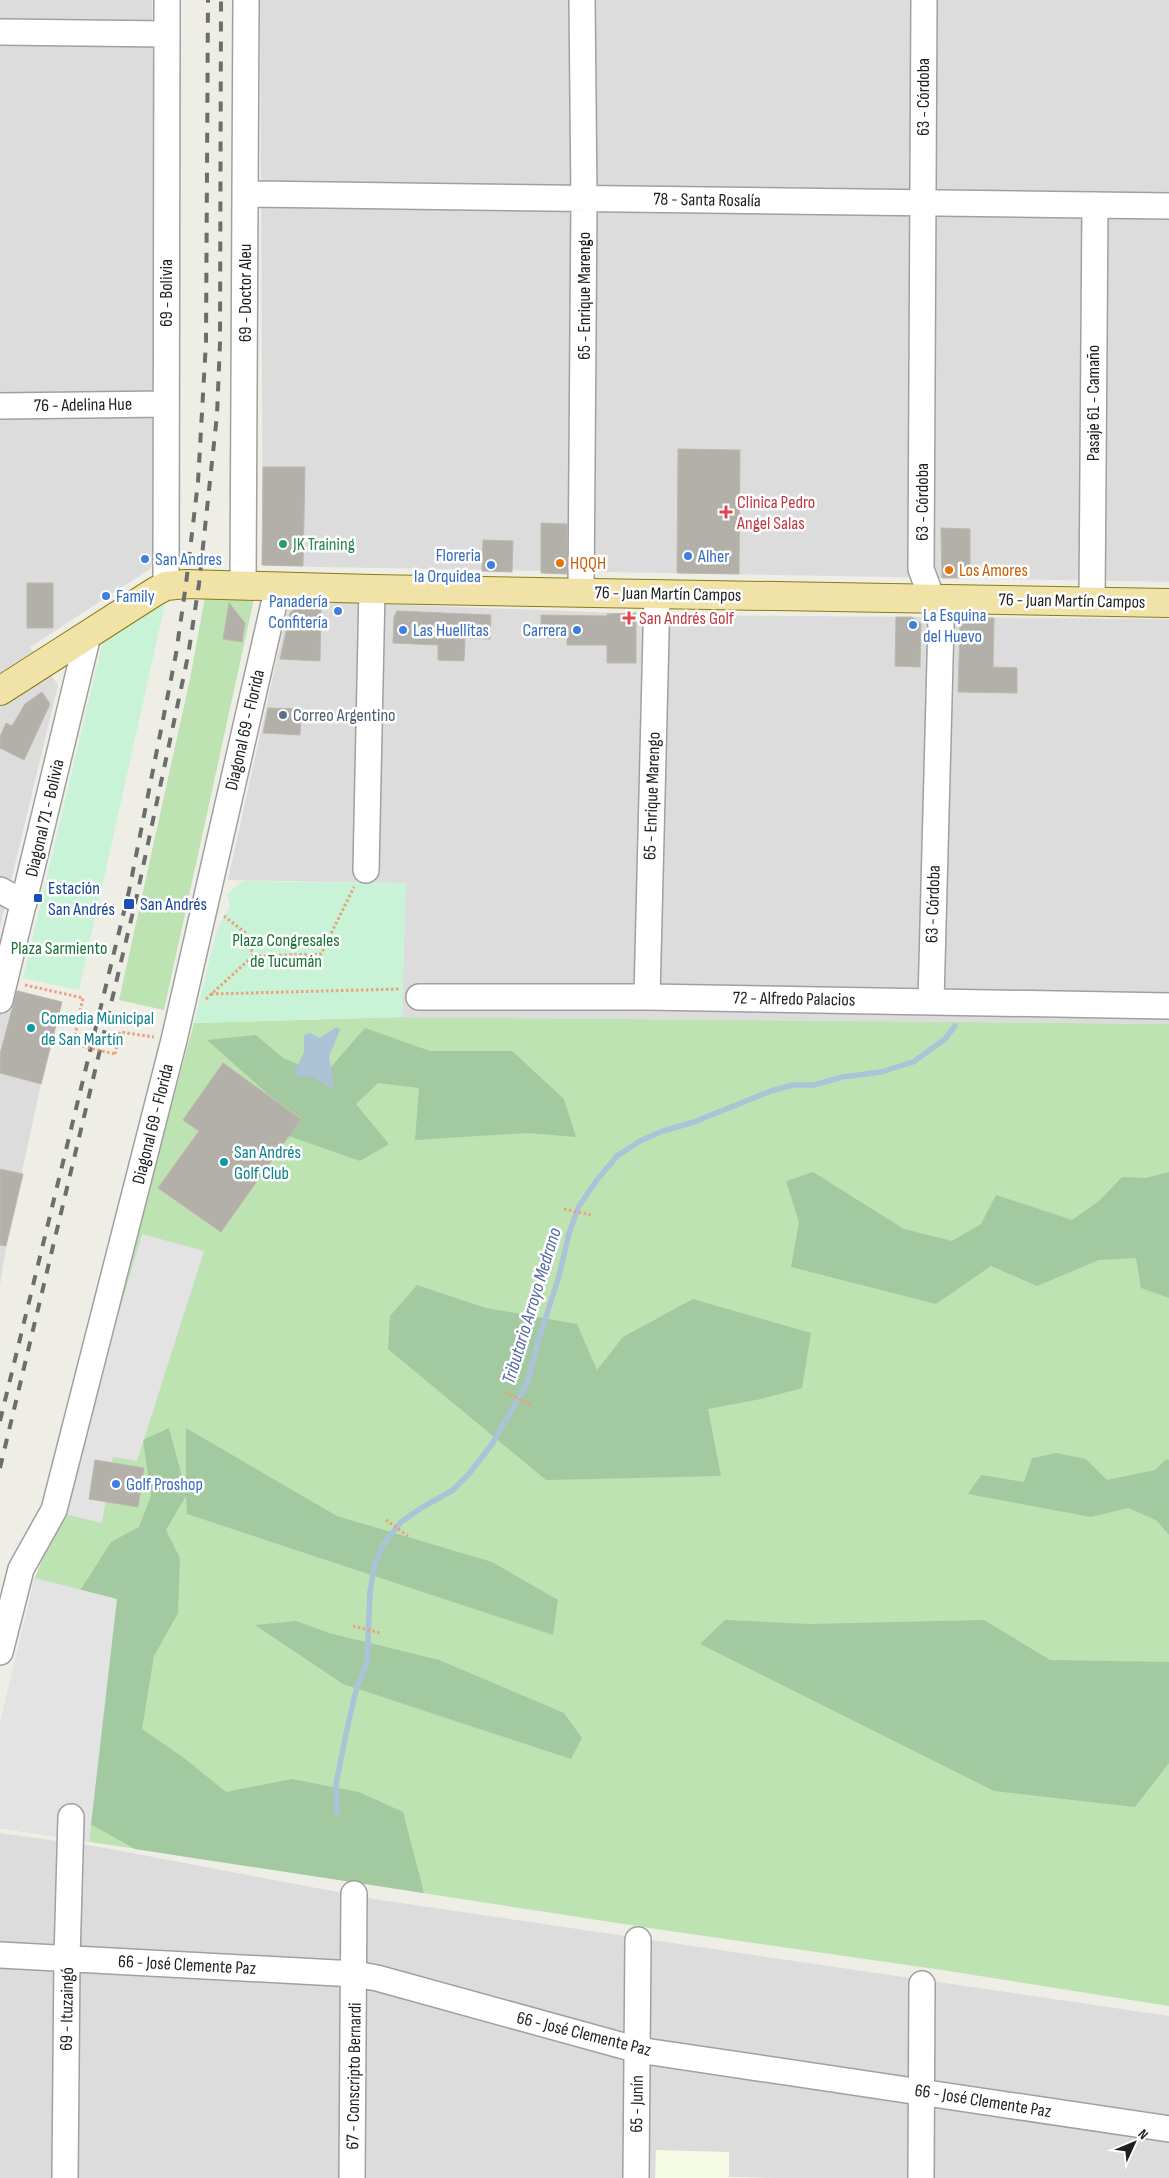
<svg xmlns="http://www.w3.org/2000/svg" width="1169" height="2178" font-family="'Sofia Sans Condensed',sans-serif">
  <rect width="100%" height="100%" fill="#eeeee6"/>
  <path fill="#dddcdc" d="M0 0H152L159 550 150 569 30 647 58 685 0 927Z
    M260 0H1169V582L263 566Z
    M295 601 675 615 1169 619V1024L402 1017 405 883 228 880 288 608Z
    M0 985 62 1002 41 1084 8 1237 0 1285Z
    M0 1833 100 1847 380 1900 1169 2016V2178H0Z"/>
  <path fill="#f5fbe2" d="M656 2150 729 2152V2177L778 2178H655Z"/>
  <path fill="#bee3b2" d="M205 597 254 599 164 1010 119 1000 190 679Z
    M402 1017 1169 1024V2006L942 1970 656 1929 0 1828V1724L35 1578 60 1513 194 1023Z"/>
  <path fill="#a2c9a0" d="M365 1028 430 1051H512L564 1099 576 1137 527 1133 415 1140 419 1088 378 1083 356 1104 389 1144 360 1161 289 1136 301 1118 270 1096 207 1040 256 1035 283 1058 324 1075Z
    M813 1172 904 1229 952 1241 981 1224 996 1195 1072 1220 1099 1201 1122 1177 1145 1178 1169 1172V1298L1141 1288 1136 1258 1099 1260 1037 1286 991 1266 936 1304 791 1267 799 1222 786 1181Z
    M417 1285 486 1308 577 1324 597 1370 623 1337 693 1299 811 1333 802 1388 761 1399 708 1409 721 1476 546 1480 388 1349 390 1316Z
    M169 1428 186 1492V1428L337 1516 492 1562 558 1600 553 1635 187 1514 186 1496 166 1530 180 1558 178 1613 154 1656 142 1729 184 1758 226 1792 292 1779 359 1792 403 1812 424 1893 135 1849 69 1812 74 1600 111 1542 139 1527 151 1496 143 1440Z
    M1057 1453 1086 1459 1107 1480 1155 1470 1166 1459 1169 1460V1535L1156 1520 1128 1508 1091 1517 968 1494 981 1475 1024 1482 1032 1458Z
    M725 1620 809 1624 984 1620 1050 1660 1169 1662V1763L1135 1807 994 1791 700 1644Z
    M296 1621 329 1633 439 1660 564 1713 582 1738 571 1759 343 1684 255 1625Z"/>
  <path fill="#c8f3d6" d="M167 595 79 990 23 978 104 636Z
    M243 881 406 883 402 1017 194 1023 217 929 230 907 227 894Z"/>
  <path fill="#e3e3e3" d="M142 1234 204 1251 137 1461 113 1457 102 1523 60 1513Z
    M35 1578 117 1599 89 1842 0 1828V1724Z"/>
  <path fill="#acc3d7" d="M337 1027 340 1030 329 1057 334 1086 330 1088 313 1077 296 1076 295 1071 304 1052V1035L310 1033 319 1038Z"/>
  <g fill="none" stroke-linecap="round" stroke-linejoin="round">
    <path stroke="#acc3d7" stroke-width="5.5" d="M337 1814 336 1784 347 1729 357 1686 367 1664 370 1592 374 1567 383 1545 401 1522 421 1508 453 1490 469 1474 492 1444 527 1384 538 1342 559 1276 569 1233 579 1206 597 1180 617 1156 640 1141 663 1131 694 1122 771 1091 793 1085H814L842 1077 881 1072 913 1062 945 1039 955 1026"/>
  </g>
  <path fill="#b3b0a9" stroke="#beb8aa" d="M678 449 740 450 739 574 677 573Z
    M263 467H305L303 566 262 565Z
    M541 523 567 524V574L541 573Z
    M941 528 970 529V578H942Z
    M483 540 513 541 512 572 482 571Z
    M27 583H53V628H27Z
    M229 603 245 623 242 642 223 639Z
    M299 605 321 606 320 661 280 659 290 613Z
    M397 611 491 615 490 639 465 638 464 661 438 660V645L393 643 394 617Z
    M636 613V663H607V645H567V638H541V615L607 616V614Z
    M896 617H912L921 624 920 667 895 666Z
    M969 618H994L993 667 1017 668V693L958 692 960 626Z
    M42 692 50 704 24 760 0 748V737L6 723 12 726 25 704Z
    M268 708 301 709 300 735 263 733Z
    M17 991 62 1002 41 1084 0 1073V1054Z
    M223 1063 301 1119 221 1232 158 1188 199 1131 183 1120Z
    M0 1169 23 1174 6 1246 0 1245Z
    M95 1460 144 1468 138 1507 89 1499Z"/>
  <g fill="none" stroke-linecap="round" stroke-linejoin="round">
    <defs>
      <path id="minor" d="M924 0 921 569 941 623 931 1001
        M0 32 167 34
        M246 194 1169 206
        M0 406 166 404
        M243 585 246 0
        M166 586 167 0
        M581 593 584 199 582 0
        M1092 602 1095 205
        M366 870 372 589
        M0 890 24 903
        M419 997H647L1169 1006
        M647 997 657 594
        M0 1000 88 635
        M0 1652 21 1569 54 1510 174 1040 278 586
        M0 1955 355 1974 377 1978 638 2050 1169 2129
        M65 2178 67 1958 71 1817
        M352 2178 354 1894
        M636 2178 638 1940
        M921 2178 922 1984"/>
      <path id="major" d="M0 691 156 591 166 586 186 584 372 589 1169 603"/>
    </defs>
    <use href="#minor" stroke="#a0a0a0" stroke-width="28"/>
    <use href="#major" stroke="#887d11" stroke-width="30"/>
    <path stroke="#eaa17c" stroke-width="3" stroke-dasharray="2.5 2.5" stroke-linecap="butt" d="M224 916 247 934 253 956
      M25 985 83 998 73 1044
      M211 994 400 989
      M206 999 253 956 321 954 354 887
      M115 1054 120 1032 154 1037
      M564 1209 591 1215
      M506 1392 530 1405
      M386 1520 408 1536
      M353 1626 380 1633"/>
    <use href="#minor" stroke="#fff" stroke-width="25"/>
    <use href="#major" stroke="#f1e3a8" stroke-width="28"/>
    <path stroke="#6d6d6d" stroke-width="4" stroke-dasharray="10 10" stroke-linecap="butt" d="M0 1421 129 891 176 654 186 584 198 482 206 342 208 0
      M0 1468 137 895 188 656 199 584 217 415 220 343 221 0"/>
    <path stroke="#eaa17c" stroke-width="3" stroke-dasharray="2.5 2.5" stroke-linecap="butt" d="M73 1044 115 1054"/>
  </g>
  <g fill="#e0444e" stroke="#fff" stroke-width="2">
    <path d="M723.5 504.5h5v5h5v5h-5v5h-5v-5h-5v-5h5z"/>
    <path d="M626.5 610.5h5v5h5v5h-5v5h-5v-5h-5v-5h5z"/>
  </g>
  <circle fill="#2e9e5b" stroke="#fff" stroke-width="2" cx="283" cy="544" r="5"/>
  <g fill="#3f7fe0" stroke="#fff" stroke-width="2">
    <circle cx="688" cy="556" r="5"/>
    <circle cx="145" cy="559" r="5"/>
    <circle cx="491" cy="565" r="5"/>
    <circle cx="106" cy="596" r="5"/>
    <circle cx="338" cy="611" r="5"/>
    <circle cx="913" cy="625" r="5"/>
    <circle cx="403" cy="630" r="5"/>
    <circle cx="577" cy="630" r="5"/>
    <circle cx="116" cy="1484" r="5"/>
  </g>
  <g fill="#e8710a" stroke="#fff" stroke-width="2">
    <circle cx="560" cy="563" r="5"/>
    <circle cx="949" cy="570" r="5"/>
  </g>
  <circle fill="#5c6f8a" stroke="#fff" stroke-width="2" cx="283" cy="715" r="5"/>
  <g fill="#1a4fb4" stroke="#fff" stroke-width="2">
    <rect x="33" y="893" width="10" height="10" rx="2.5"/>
    <rect x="123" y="898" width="12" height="12" rx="2.5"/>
  </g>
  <g fill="#0f9aa8" stroke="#fff" stroke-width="2">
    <circle cx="31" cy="1028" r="5"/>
    <circle cx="224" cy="1162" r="5"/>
  </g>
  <g text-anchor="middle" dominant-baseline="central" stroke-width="5" stroke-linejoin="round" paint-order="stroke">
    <g font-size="18" fill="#1f1f1f" stroke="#fff">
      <text transform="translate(923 97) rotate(-90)">63 - Córdoba</text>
      <text transform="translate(707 200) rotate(1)">78 - Santa Rosalía</text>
      <text transform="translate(166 293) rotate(-90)">69 - Bolivia</text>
      <text transform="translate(245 293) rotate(-90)">69 - Doctor Aleu</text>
      <text transform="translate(584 296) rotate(-90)">65 - Enrique Marengo</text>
      <text transform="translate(1093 403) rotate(-90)">Pasaje 61 - Camaño</text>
      <text transform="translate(83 405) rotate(-1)">76 - Adelina Hue</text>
      <text transform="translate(922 502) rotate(-90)">63 - Córdoba</text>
      <text transform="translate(668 594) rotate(1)">76 - Juan Martín Campos</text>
      <text transform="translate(1072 601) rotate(1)">76 - Juan Martín Campos</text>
      <text transform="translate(245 730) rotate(-77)">Diagonal 69 - Florida</text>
      <text transform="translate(652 796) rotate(-88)">65 - Enrique Marengo</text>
      <text transform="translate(45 818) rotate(-77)">Diagonal 71 - Bolivia</text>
      <text transform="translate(933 904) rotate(-88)">63 - Córdoba</text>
      <text transform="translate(794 999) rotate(1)">72 - Alfredo Palacios</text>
      <text transform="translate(153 1124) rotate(-76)">Diagonal 69 - Florida</text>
      <text transform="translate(187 1965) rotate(3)">66 - José Clemente Paz</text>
      <text transform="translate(67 2009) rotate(-89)">69 - Ituzaingó</text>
      <text transform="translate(584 2034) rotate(14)">66 - José Clemente Paz</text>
      <text transform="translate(354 2076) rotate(-89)">67 - Conscripto Bernardi</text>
      <text transform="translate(983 2101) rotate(9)">66 - José Clemente Paz</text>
      <text transform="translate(637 2104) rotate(-89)">65 - Junín</text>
    </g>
    <g font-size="18" fill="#be3a42" stroke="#fff" text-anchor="start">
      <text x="737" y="502">Clinica Pedro<tspan x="737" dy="21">Angel Salas</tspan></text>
      <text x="639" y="618">San Andrés Golf</text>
    </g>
    <g font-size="18" fill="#27864d" stroke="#fff" text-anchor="start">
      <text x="293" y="544">JK Training</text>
    </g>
    <g font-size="18" fill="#366cbe" stroke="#fff" text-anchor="start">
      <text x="481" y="555" text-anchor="end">Floreria<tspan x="481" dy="21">la Orquidea</tspan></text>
      <text x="698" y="556">Alher</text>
      <text x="155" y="559">San Andres</text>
      <text x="116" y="596">Family</text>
      <text x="328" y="601" text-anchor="end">Panadería<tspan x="328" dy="21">Confitería</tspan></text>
      <text x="923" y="615">La Esquina<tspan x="923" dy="21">del Huevo</tspan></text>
      <text x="413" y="630">Las Huellitas</text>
      <text x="567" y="630" text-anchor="end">Carrera</text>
      <text x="126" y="1484">Golf Proshop</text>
    </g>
    <g font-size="18" fill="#c56008" stroke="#fff" text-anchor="start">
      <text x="570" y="563">HQQH</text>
      <text x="959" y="570">Los Amores</text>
    </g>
    <g font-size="18" fill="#4e5e75" stroke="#fff" text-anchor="start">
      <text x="293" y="715">Correo Argentino</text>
    </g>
    <g font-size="18" fill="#164399" stroke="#fff" text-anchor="start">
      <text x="48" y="888">Estación<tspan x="48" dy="21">San Andrés</tspan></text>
      <text x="140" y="904">San Andrés</text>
    </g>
    <g font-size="18" fill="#187135" stroke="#fff">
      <text x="286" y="940">Plaza Congresales<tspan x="286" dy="21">de Tucumán</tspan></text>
      <text x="59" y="948">Plaza Sarmiento</text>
    </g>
    <g font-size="18" fill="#0d838f" stroke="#fff" text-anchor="start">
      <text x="41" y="1018">Comedia Municipal<tspan x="41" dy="21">de San Martín</tspan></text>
      <text x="234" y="1152">San Andrés<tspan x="234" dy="21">Golf Club</tspan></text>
    </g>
    <g font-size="19" font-style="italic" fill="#566aa4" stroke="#fff">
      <text transform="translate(532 1306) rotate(-73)">Tributario Arroyo Medrano</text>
    </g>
  </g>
  <g transform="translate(1134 2143) rotate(46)" stroke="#ffffff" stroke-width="4" paint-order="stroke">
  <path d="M0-4L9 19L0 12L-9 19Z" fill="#1f1f1f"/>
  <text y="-8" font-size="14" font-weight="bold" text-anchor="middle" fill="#1f1f1f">N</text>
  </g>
</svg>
